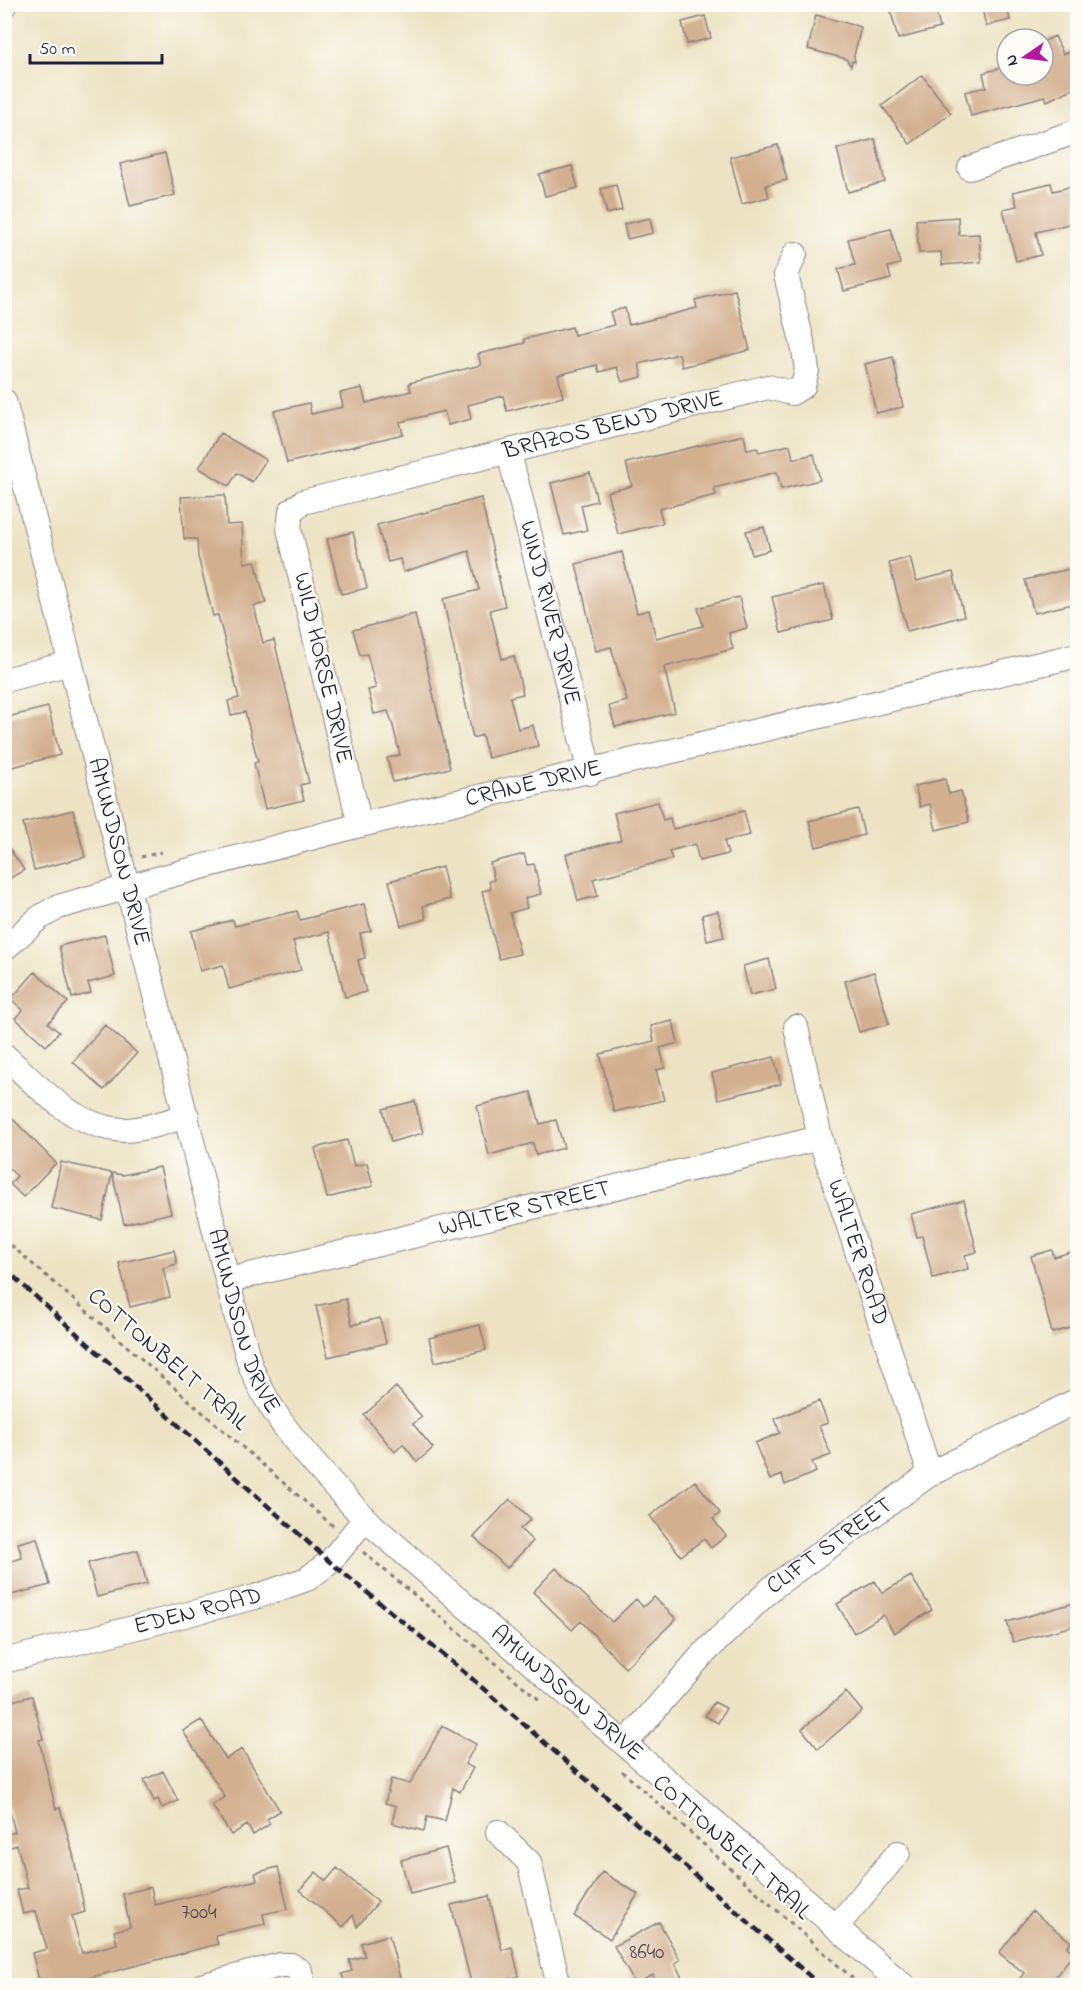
<svg xmlns="http://www.w3.org/2000/svg" width="1082" height="1990" font-family="'Indie Flower',sans-serif">
  <rect width="100%" height="100%" fill="#fdfcf7"/>
  <filter id="ink" filterUnits="userSpaceOnUse"><feTurbulence type="fractalNoise" baseFrequency=".0167" numOctaves="2"/><feDisplacementMap in="SourceGraphic" scale="12" xChannelSelector="R" yChannelSelector="G"/><feConvolveMatrix kernelMatrix="1 2 1 2 8 2 1 2 1" color-interpolation-filters="sRGB"/></filter>
  <filter id="wash" filterUnits="userSpaceOnUse"><feTurbulence type="fractalNoise" baseFrequency=".008" numOctaves="4" result="noise"/><feDisplacementMap in="SourceGraphic" scale="24" xChannelSelector="R" yChannelSelector="G"/><feGaussianBlur stdDeviation="1.35" result="paint"/><feColorMatrix in="noise" values="0 0 0 0 0 0 0 0 0 0 0 0 0 0 0 0 0 1.4 0 .05"/><feComposite in="paint" operator="in"/></filter>
  <g filter="url(#wash)">
    <rect width="100%" height="100%" fill="#ede3c4"/>
    <g id="blocks">
      <path fill="#d2af8e" d="M889 4H934L940 28 898 39Z
        M981 4H1006L1010 20 986 26Z
        M816 15 861 27 854 56 855 62 852 61 851 66 846 59 808 49Z
        M705 16 711 38 687 44 682 22Z
        M1055 36 1063 54 1074 50 1077 58V87L1047 101 1045 96 971 116 965 92 986 87 983 73 1007 66V75H1043V42Z
        M922 75 951 113 910 144 882 106Z
        M875 139 885 182 848 192 837 149Z
        M778 145 787 180 766 185 769 197 742 204 730 157Z
        M165 153 175 195 130 206 120 164Z
        M572 166 578 188 545 196 539 174Z
        M1051 183 1053 191 1077 185V222L1036 232 1041 255 1016 261 1003 209 1017 206 1013 192Z
        M616 185 622 210 607 214 601 189Z
        M958 217 959 235 979 234 981 262 942 265 941 252 919 253 916 220Z
        M650 218 653 233 627 239 624 224Z
        M891 229 900 264 888 267 891 279 844 291 838 269 855 265 848 239Z
        M735 290 750 350 682 367 679 354 639 364 642 377 622 382 617 367 599 372 597 365 558 375 563 397 507 411 503 396 468 405 471 419 448 425 444 411 400 422 403 434 287 463 274 411 309 403 311 414 343 407 340 393 362 388 366 403 411 391 409 383 481 365 478 354 525 343 524 339 572 327 574 335 614 325 610 312 625 308 629 325 697 308 695 300Z
        M893 357 903 407 876 413 865 364Z
        M220 433 266 460 252 482 237 473 229 486 199 468Z
        M744 435 747 450 757 448 759 452 790 445 793 459 814 454 820 480 781 489 777 472 714 488 716 495 659 509 663 523 618 534 607 492 632 486 626 463Z
        M590 473 597 501 581 505 587 530 564 535 551 483Z
        M225 495 227 525 242 524 244 563 255 561 266 603 254 606 263 643 274 640 309 783 300 785 304 800 265 809 254 763 258 762 245 712 231 715 228 701 239 698 218 615 213 616 207 592 198 557 197 539H184L181 497Z
        M481 498 505 606 490 610 502 659 514 656 523 694 510 697 518 729 533 725 538 746 488 758 482 735 473 738 443 599 479 590 469 551 403 572 400 559 388 562 377 525Z
        M764 527 770 550 752 555 746 531Z
        M353 532 367 588 341 594 327 539Z
        M622 552 637 613 649 610 656 638 703 626 698 608 739 597 747 628 729 633 733 649 664 667 675 712 615 727 609 706 627 701 611 647 596 651 576 564Z
        M910 557 916 581 953 572 964 616 907 631 889 563Z
        M1077 567V603L1034 613 1025 580Z
        M824 585 833 620 781 633 772 597Z
        M415 614 450 768 393 782 387 758 400 755 392 722 388 711 374 714 368 690 376 688 367 654 360 655 353 630Z
        M48 707 60 755 8 768 4 754V718Z
        M945 779 949 794 961 791 969 822 936 830 930 804 920 807 915 786Z
        M658 802 663 820 670 818 673 829 744 811 750 835 724 841 728 854 699 861 695 844 669 851 672 859 593 879 598 896 578 901 566 854 621 840 614 813Z
        M858 809 864 835 816 847 809 821Z
        M73 810 85 857 34 870 23 823Z
        M4 840 24 870 4 882Z
        M524 854 527 865 534 864 541 894 525 898 527 908 510 913 520 954 499 959 482 891 491 889 489 881 494 880 490 863Z
        M442 867 450 899 423 906 426 919 401 926 389 881Z
        M364 904 371 931 360 933 365 958 358 960 366 992 345 997 329 932 293 941 301 970 229 989 223 965 200 971 191 931 233 920 235 926 297 911 300 920Z
        M718 911 724 937 707 941 702 915Z
        M105 935 115 976 88 983 91 993 72 998 59 946Z
        M769 959 776 989 750 995 743 966Z
        M35 972 68 1002 48 1023 59 1032 46 1046 15 1018 23 1010 11 999Z
        M874 972 889 1024 859 1032 845 981Z
        M673 1021 678 1043 660 1048 665 1068 656 1070 664 1100 614 1112 600 1054 654 1041 651 1026Z
        M105 1025 137 1053 104 1090 73 1062Z
        M774 1057 781 1084 718 1099 712 1073Z
        M531 1092 540 1124 556 1120 564 1148 536 1155 533 1143 489 1155 477 1106Z
        M415 1101 423 1133 391 1142 383 1109Z
        M4 1110 56 1163 23 1197 10 1184 17 1176 4 1164Z
        M347 1140 354 1166 367 1163 373 1186 327 1198 315 1148Z
        M61 1162 112 1173 102 1220 51 1208Z
        M160 1167 171 1213 124 1224 112 1173 123 1175Z
        M964 1200 977 1252 965 1255 968 1269 933 1278 922 1236 917 1237 911 1214Z
        M174 1250 177 1264 163 1268 170 1297 130 1307 119 1263Z
        M1052 1250 1054 1257 1077 1250V1326L1052 1333 1031 1256Z
        M346 1299 352 1325 380 1318 386 1343 328 1357 316 1306Z
        M480 1325 486 1350 435 1362 429 1338Z
        M396 1387 422 1417 413 1424 433 1448 417 1462 403 1444 395 1452 364 1415Z
        M819 1401 828 1423 819 1426 831 1455 812 1462 816 1472 785 1485 782 1475 770 1480 755 1443 780 1433 775 1419Z
        M695 1481 720 1513 713 1519 726 1536 711 1548 704 1539 681 1556 650 1516Z
        M510 1499 531 1519 520 1529 533 1541 507 1568 474 1537Z
        M37 1538 50 1585 7 1596 4 1563 22 1558 18 1543Z
        M138 1550 147 1584 97 1597 88 1563Z
        M556 1568 612 1622 636 1599 643 1607 654 1597 676 1619 625 1668 581 1621 572 1630 533 1592Z
        M911 1576 932 1610 894 1633 883 1615 854 1633 837 1604 875 1581 882 1593Z
        M1077 1602V1625L1013 1642 1007 1622Z
        M846 1692 862 1711 818 1749 802 1729Z
        M32 1696 43 1739 39 1740 56 1809 60 1808 73 1854 85 1912 72 1916 82 1953 117 1944 114 1931 130 1927 123 1894 151 1887 155 1905 257 1880 255 1873 278 1867 288 1909 263 1914 265 1924 215 1935 218 1944 58 1986H47L45 1979 39 1980 32 1953 47 1949 36 1911 23 1914 17 1890 28 1888 17 1845 4 1849V1835L15 1832 4 1789V1703Z
        M714 1702 726 1708 718 1723 705 1716Z
        M201 1720 226 1759 242 1749 280 1811 267 1819 270 1824 253 1835 247 1825 231 1835 212 1805 225 1797 183 1731Z
        M442 1726 476 1744 465 1764 473 1768 460 1792 453 1788 445 1821 427 1817 424 1831 392 1823 396 1806 385 1803 391 1779 410 1784Z
        M163 1771 178 1801 162 1808 158 1799 154 1801 144 1780Z
        M446 1848 455 1883 410 1894 401 1860Z
        M337 1868 378 1902 357 1927 353 1915 343 1927 300 1890 316 1872 326 1881Z
        M602 1872 638 1894 610 1939 574 1916Z
        M489 1896 502 1950 512 1947 519 1976 509 1979 511 1986H472L451 1905Z
        M1032 1911 1071 1942 1067 1947 1074 1953 1048 1986H1014L1024 1973 999 1953Z
        M659 1922 680 1960 675 1963 686 1986H658L653 1975 635 1984 614 1946Z
        M389 1935 402 1986H345L342 1974 352 1971 349 1960 365 1956 361 1943Z"/>
    </g>
  </g>
  <g filter="url(#ink)">
    <use href="#blocks" fill-opacity="0" stroke="#888280" stroke-width="1.5"/>
    <g fill="none" stroke-linecap="round" stroke-linejoin="round">
      <defs>
        <g id="minor">
          <path d="M4 5 5 4"/>
          <path d="M970 168 1078 131"/>
          <path id="s1" d="M4 401 238 1322C243 1337 246 1353 251 1367 275 1427 322 1472 365 1519L904 1986"/>
          <path id="s2" d="M509 453 590 773"/>
          <path d="M4 680 71 663"/>
          <path id="s3" d="M360 825 289 529 291 511 303 502 768 387 792 393 803 386 807 370 804 350 786 275 795 254"/>
          <path id="s4" d="M4 949 39 918 58 907 160 878 360 825 1078 655"/>
          <path id="s5" d="M796 1027 820 1138 930 1474"/>
          <path d="M4 1055C39 1087 74 1128 124 1130 144 1130 168 1121 187 1116"/>
          <path id="s6" d="M229 1280 820 1138"/>
          <path id="s7" d="M4 1661 255 1597 307 1579 330 1562 365 1519"/>
          <path id="s8" d="M625 1744 703 1654 773 1587 930 1474 1078 1400"/>
          <path d="M498 1832 529 1862 559 1986"/>
          <path d="M836 1927 898 1853"/>
          <path d="M201 1986 280 1965H291L300 1971 303 1986"/>
        </g>
      </defs>
      <use href="#minor" stroke="#888280" stroke-width="26"/>
      <path stroke="#888280" stroke-width="3" stroke-dasharray="4.5 4.5" stroke-linecap="butt" d="M141 857 162 852
        M4 1239 333 1526
        M363 1552 542 1702
        M622 1771 861 1986"/>
      <use href="#minor" stroke="#fff" stroke-width="24"/>
      <path stroke="#22223b" stroke-width="4.5" stroke-dasharray="9 4.5" stroke-linecap="butt" d="M4 1268 330 1562 470 1677 821 1986"/>
    </g>
  </g>
  <g text-anchor="middle" dominant-baseline="central" stroke-width="4.5" stroke-linejoin="round" paint-order="stroke">
    <g font-size="21" fill="#4e4550">
      <text x="199" y="1913">7004</text>
      <text x="647" y="1953">8640</text>
    </g>
    <g font-size="24" fill="#22223b" stroke="#fdfcf7">
      <text stroke="none"><textPath href="#s3" startOffset="657">BRAZOS BEND DRIVE</textPath></text>
      <text stroke="none"><textPath href="#s2" startOffset="165">WIND RIVER DRIVE</textPath></text>
      <text transform="translate(322 668) rotate(77)">WILD HORSE DRIVE</text>
      <text stroke="none"><textPath href="#s4" startOffset="560">CRANE DRIVE</textPath></text>
      <text stroke="none"><textPath href="#s1" startOffset="465">AMUNDSON DRIVE</textPath></text>
      <text stroke="none"><textPath href="#s6" startOffset="304">WALTER STREET</textPath></text>
      <text stroke="none"><textPath href="#s5" startOffset="234">WALTER ROAD</textPath></text>
      <text stroke="none"><textPath href="#s1" startOffset="951">AMUNDSON DRIVE</textPath></text>
      <text transform="translate(167 1360) rotate(41)">COTTONBELT TRAIL</text>
      <text stroke="none"><textPath href="#s8" startOffset="286">CLIFT STREET</textPath></text>
      <text stroke="none"><textPath href="#s7" startOffset="200">EDEN ROAD</textPath></text>
      <text stroke="none"><textPath href="#s1" startOffset="1455">AMUNDSON DRIVE</textPath></text>
      <text transform="translate(731 1848) rotate(42)">COTTONBELT TRAIL</text>
    </g>
  </g>
  <rect width="1082" height="1990" fill="none" stroke="#fdfcf7" stroke-width="24"/>
  <g transform="translate(1025 57) rotate(256)"><circle r="28" fill="#fdfcf7" stroke="#a5a5ac" stroke-width="1.5"/>
  <path d="M0-4.5L10 22L0 15L-10 22Z" fill="#b5179e"/>
  <text y="-9" font-size="16" font-weight="bold" text-anchor="middle" fill="#22223b">N</text>
  </g>
  <path d="M30 54v9h132v-9" fill="none" stroke="#22223b" stroke-width="3"/>
  <text x="39" y="54" font-size="18" fill="#22223b" stroke="#fdfcf7" stroke-width="4.5" paint-order="stroke">50 m</text>
</svg>
